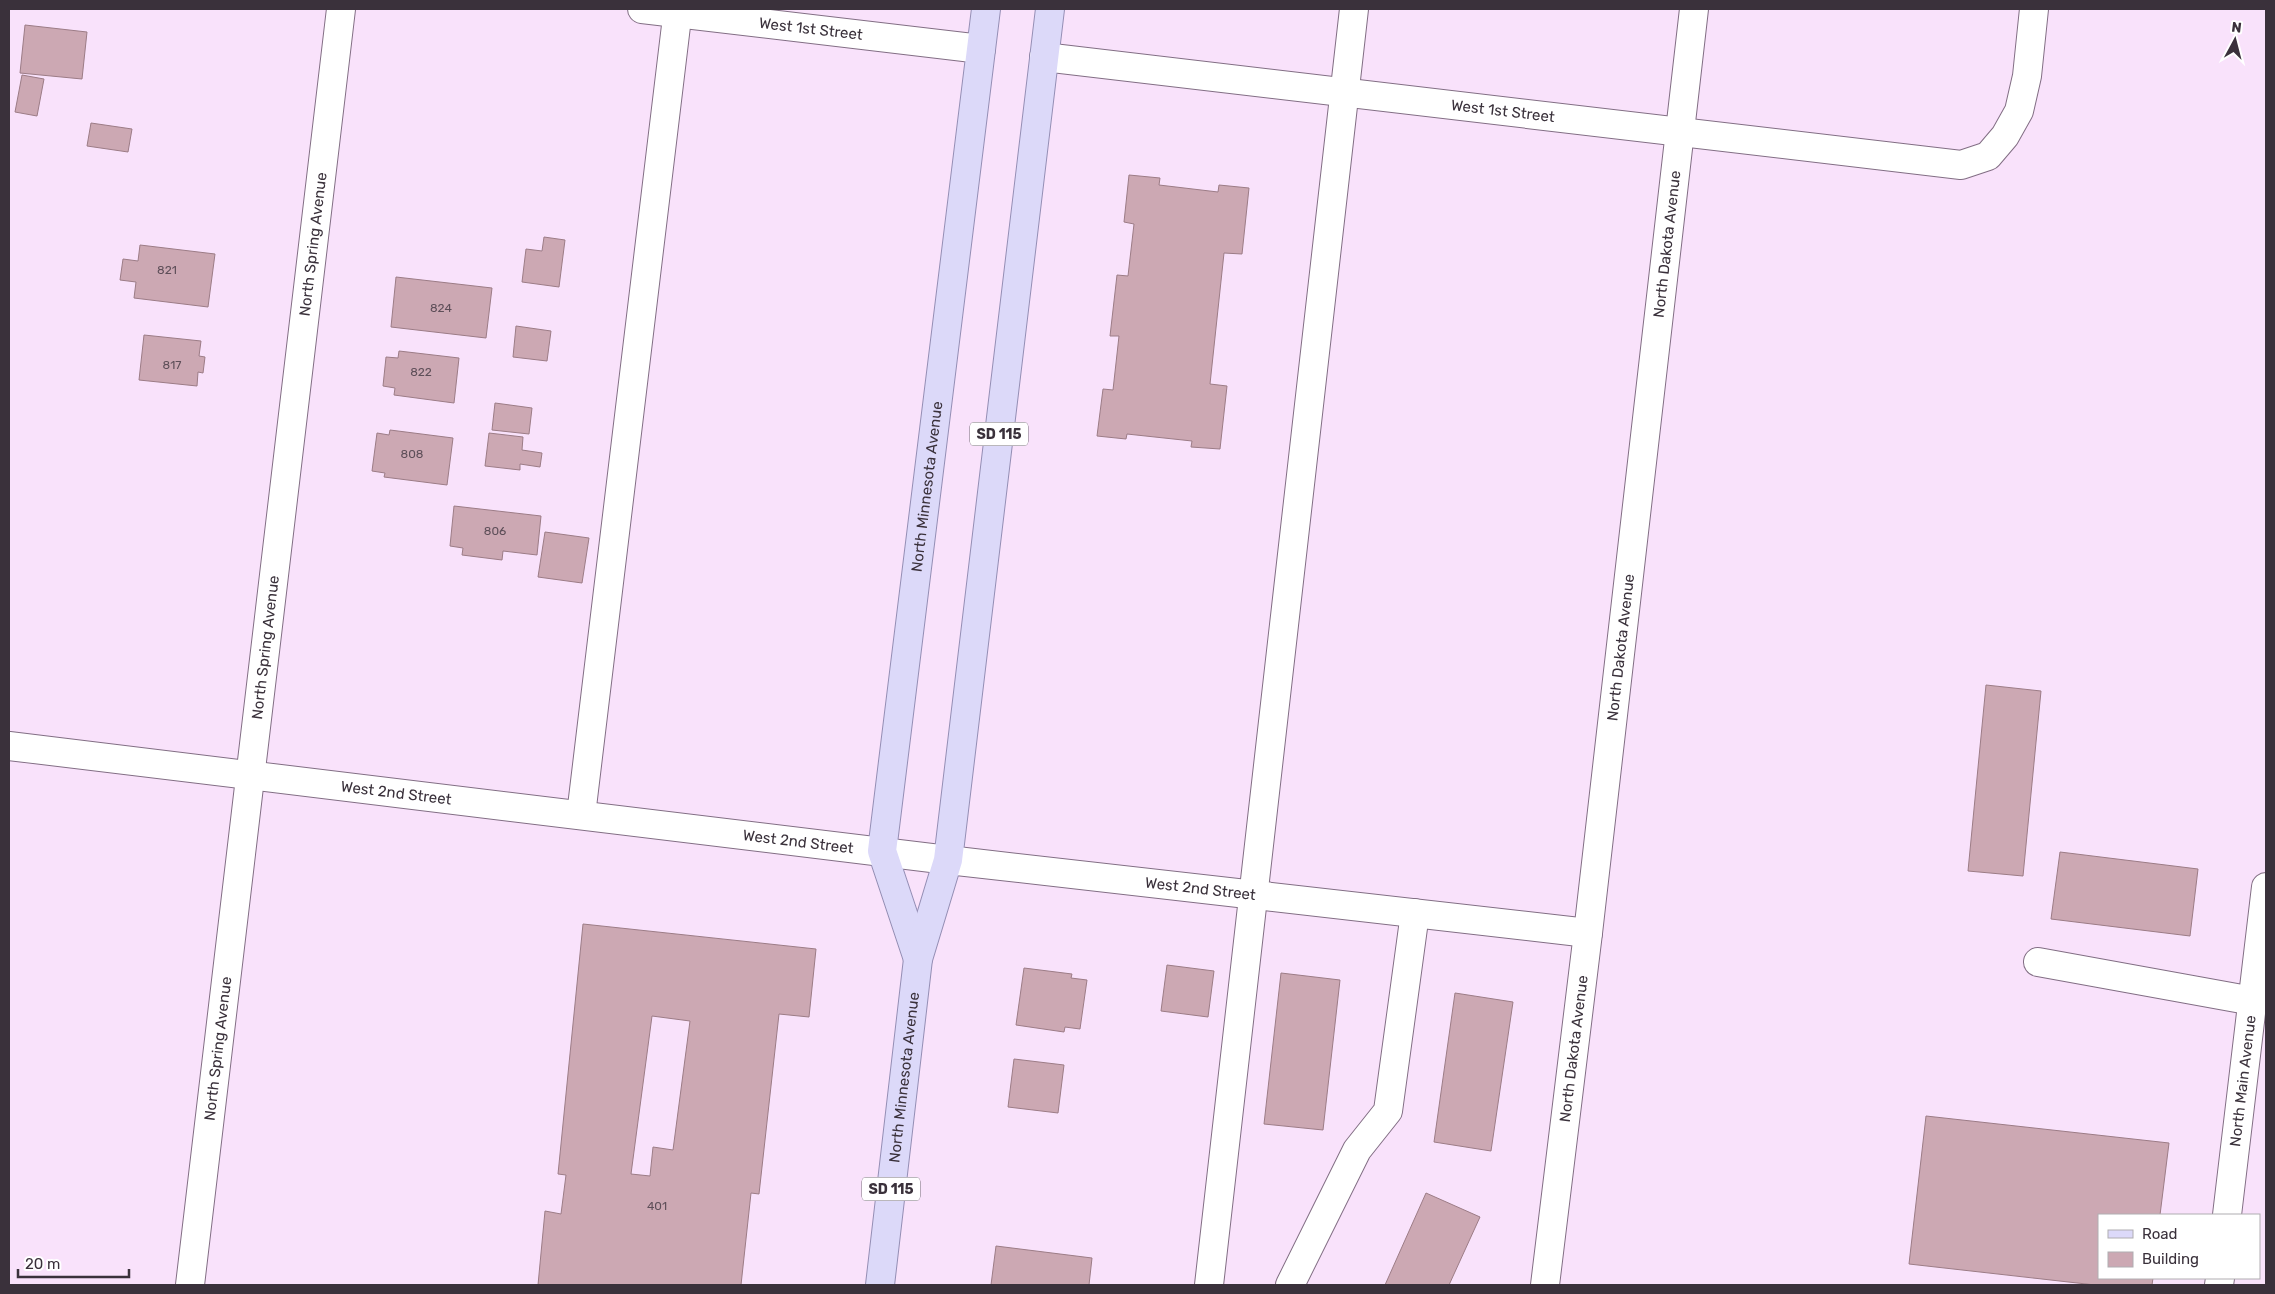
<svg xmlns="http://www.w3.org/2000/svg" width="2275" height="1294" font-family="Rubik,sans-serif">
  <rect width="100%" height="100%" fill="#f9e2fb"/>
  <path fill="#cca8b3" stroke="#9c7c86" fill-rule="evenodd" d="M25 25 87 32 82 79 20 73Z
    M22 75 44 79 37 116 15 112Z
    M91 123 132 129 128 152 87 146Z
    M1129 175 1160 178 1159 185 1218 192 1219 185 1249 188 1242 254 1224 253 1210 384 1227 386 1220 449 1191 447 1192 441 1127 434 1126 439 1097 436 1103 389 1113 390 1119 336H1110L1117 275 1128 276 1134 224 1124 222Z
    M544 237 565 240 559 287 522 282 526 249 542 251Z
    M140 245 215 254 208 307 134 298 136 282 120 280 123 259 138 261Z
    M396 277 492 288 486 338 391 327Z
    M516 326 551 331 547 361 513 357Z
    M144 335 201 341 199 356 205 357 203 373 198 372 197 386 139 380Z
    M399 351 459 358 454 403 394 395 395 388 383 386 386 357 398 358Z
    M495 403 532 408 529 434 492 430Z
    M390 430 453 438 447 485 384 477 385 473 372 471 377 433 389 435Z
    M489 433 523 437 522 450 542 453 540 467 520 464V470L485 466Z
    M454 506 541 516 537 555 503 551 502 560 462 555 463 548 450 546Z
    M545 532 589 538 582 583 538 577Z
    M1986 685 2041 691 2023 876 1968 871Z
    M2060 852 2198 869 2190 936 2051 919Z
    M583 924 816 949 809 1017 779 1014 759 1194 751 1193 741 1285H538L545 1211 561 1214 566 1175 558 1174ZM652 1016 690 1021 673 1150 653 1147 650 1176 631 1174Z
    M1167 965 1214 971 1208 1017 1161 1011Z
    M1024 968 1072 974 1071 978 1087 980 1080 1029 1065 1027 1064 1032 1016 1025Z
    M1281 973 1340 980 1323 1130 1264 1124Z
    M1455 993 1513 1002 1491 1151 1434 1142Z
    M1014 1059 1064 1065 1058 1113 1008 1107Z
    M1926 1116 2169 1143 2160 1215H2099V1278H2153L2152 1285H2095L1909 1264Z
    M1426 1193 1480 1217 1449 1285H1385Z
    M996 1246 1092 1258 1089 1285H991Z"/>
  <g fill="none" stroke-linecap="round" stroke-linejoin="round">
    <defs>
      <g id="minor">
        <path id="s1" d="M642 9 981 49"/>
        <path id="s2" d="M1044 57 1961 165 1988 156 2005 136 2019 111 2027 76 2034 9"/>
        <path id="s3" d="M9 746 948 860 1588 933"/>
        <path d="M581 815 678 9"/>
        <path d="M2038 962 2253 1001"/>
        <path id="s4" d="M2227 1215 2266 887"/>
        <path id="s5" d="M190 1285 341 9"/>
        <path d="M1209 1285 1354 9"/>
        <path d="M1290 1285 1357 1150 1388 1111 1415 913"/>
        <path id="s6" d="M1545 1285 1588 933 1694 9"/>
        <path d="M2219 1285 2220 1278"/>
      </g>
      <g id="major">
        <path id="s7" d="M918 959 882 851 986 9"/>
        <path id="s8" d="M880 1285 918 959 948 860 1050 9"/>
      </g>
    </defs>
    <use href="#minor" stroke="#826e84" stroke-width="30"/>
    <use href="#major" stroke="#948eb4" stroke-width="30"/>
    <use href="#minor" stroke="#fff" stroke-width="28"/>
    <use href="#major" stroke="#dcd9f9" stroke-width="28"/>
  </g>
  <g text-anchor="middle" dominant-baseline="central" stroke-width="4" stroke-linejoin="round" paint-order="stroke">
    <g font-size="12" fill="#5e4f59">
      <text x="167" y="270">821</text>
      <text x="441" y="308">824</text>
      <text x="172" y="365">817</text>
      <text x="421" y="372">822</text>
      <text x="412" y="454">808</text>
      <text x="495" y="531">806</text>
      <text x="657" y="1206">401</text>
    </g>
    <g fill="#fff" stroke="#756f76" stroke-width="1">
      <rect x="970" y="422.5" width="58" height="23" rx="4"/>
      <rect x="862" y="1177.5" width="58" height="23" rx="4"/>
    </g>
    <g font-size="14" font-weight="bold" fill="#3a313b">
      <text x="999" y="434">SD 115</text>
      <text x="891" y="1189">SD 115</text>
    </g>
    <g font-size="15" fill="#3a313b" stroke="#fff">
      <text stroke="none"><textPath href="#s1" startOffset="170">West 1st Street</textPath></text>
      <text stroke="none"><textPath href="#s2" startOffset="462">West 1st Street</textPath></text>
      <text stroke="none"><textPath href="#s5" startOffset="1048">North Spring Avenue</textPath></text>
      <text stroke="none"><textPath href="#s6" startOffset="1048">North Dakota Avenue</textPath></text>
      <text stroke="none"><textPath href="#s7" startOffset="481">North Minnesota Avenue</textPath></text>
      <text stroke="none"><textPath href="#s5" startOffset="642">North Spring Avenue</textPath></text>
      <text stroke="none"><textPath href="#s6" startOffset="642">North Dakota Avenue</textPath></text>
      <text stroke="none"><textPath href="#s3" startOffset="390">West 2nd Street</textPath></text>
      <text stroke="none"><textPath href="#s3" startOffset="795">West 2nd Street</textPath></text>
      <text stroke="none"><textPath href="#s3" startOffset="1200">West 2nd Street</textPath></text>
      <text stroke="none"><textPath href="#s5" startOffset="238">North Spring Avenue</textPath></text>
      <text stroke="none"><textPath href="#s6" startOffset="238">North Dakota Avenue</textPath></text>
      <text stroke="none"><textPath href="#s8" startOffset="209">North Minnesota Avenue</textPath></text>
      <text stroke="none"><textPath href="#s4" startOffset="135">North Main Avenue</textPath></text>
    </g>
  </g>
  <rect width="2275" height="1294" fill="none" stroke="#3a313b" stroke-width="20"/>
  <rect x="2098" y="1214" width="162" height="65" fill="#ffffff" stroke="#b0adb1"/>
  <rect x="2108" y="1230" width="25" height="8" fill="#dcd9f9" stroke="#b0adb1"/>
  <text x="2142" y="1239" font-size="15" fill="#3a313b">Road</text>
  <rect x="2108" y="1252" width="25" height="15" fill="#cca8b3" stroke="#b0adb1"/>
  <text x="2142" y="1264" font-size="15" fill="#3a313b">Building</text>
  <g transform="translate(2235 40) rotate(7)" stroke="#ffffff" stroke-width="4" paint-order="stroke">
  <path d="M0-4L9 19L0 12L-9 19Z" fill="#3a313b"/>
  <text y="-8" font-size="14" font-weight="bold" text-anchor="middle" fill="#3a313b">N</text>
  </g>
  <path d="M18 1269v8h111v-8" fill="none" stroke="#3a313b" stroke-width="2.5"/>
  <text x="25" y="1269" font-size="15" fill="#3a313b" stroke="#ffffff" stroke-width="4" paint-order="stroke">20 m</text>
</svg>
